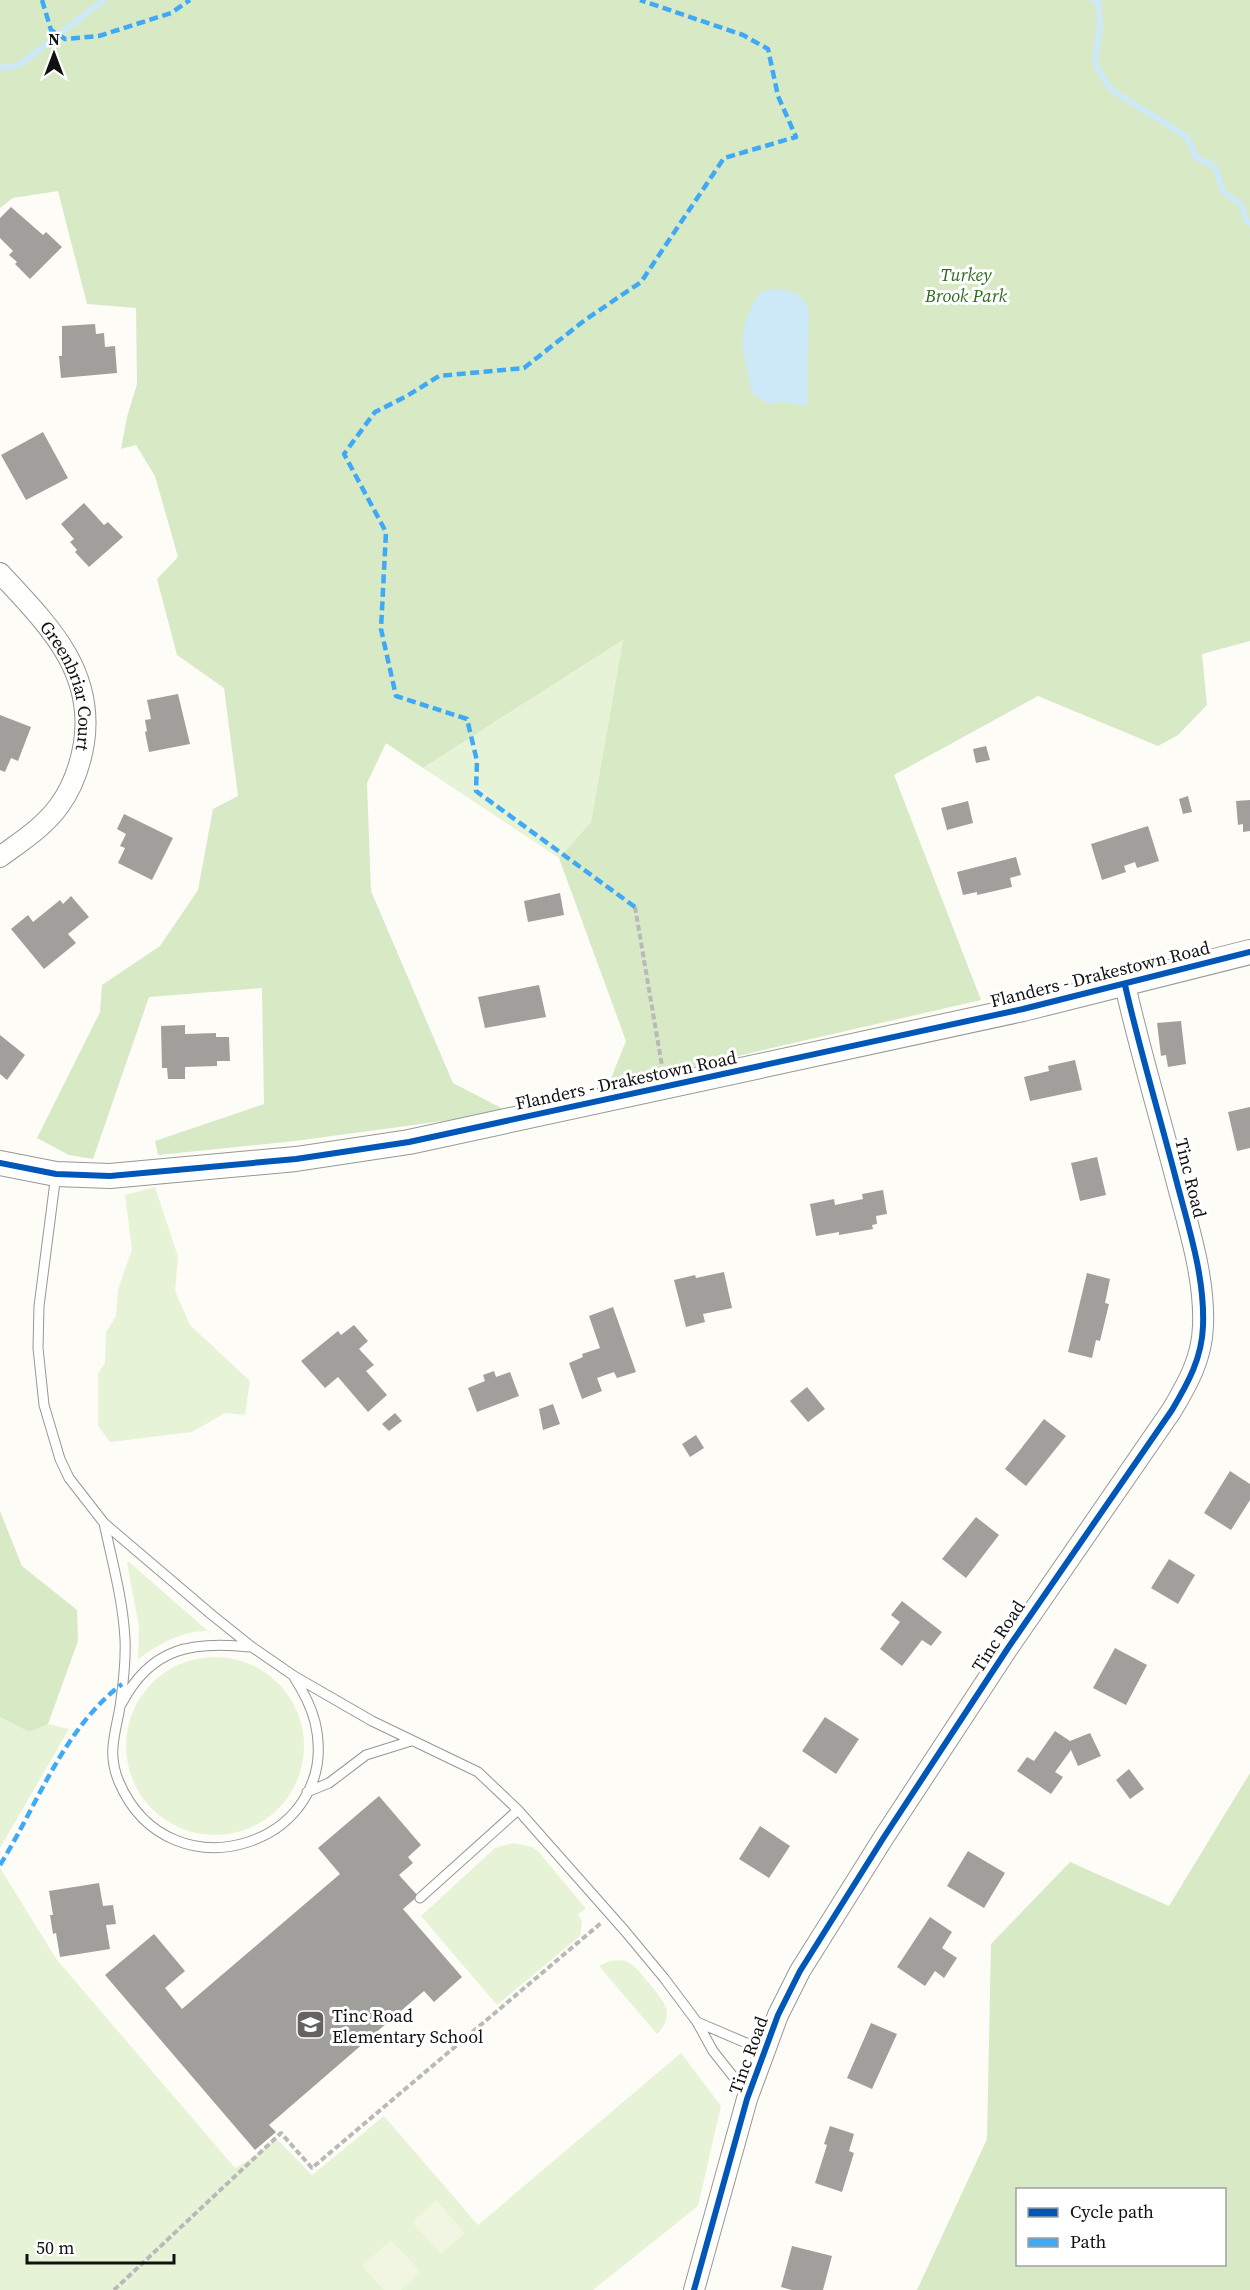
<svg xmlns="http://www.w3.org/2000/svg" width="1250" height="2290" font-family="'Source Serif 4',serif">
  <rect width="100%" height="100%" fill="#fdfcf7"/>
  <path fill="#e7f3d7" d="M623 640 591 822 559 858 423 768Z
    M155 1187 178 1257 175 1291 190 1325 250 1381 245 1415 225 1413 192 1432 110 1442 98 1426V1374L105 1363 106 1332 116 1316 118 1289 132 1250 125 1195Z
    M129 1562 208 1631C180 1631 160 1644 138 1659L139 1627 127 1563Z
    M126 1746a89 89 0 1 1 178 0a89 89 0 1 1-178 0Z
    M0 1717 29 1732 48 1724 69 1729 0 1848Z
    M514 1843 532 1847 538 1851 586 1909 578 1914 582 1921 580 1936 497 2005 421 1916 495 1848Z
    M0 1868 57 1960 235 2168 252 2158 276 2138 312 2175 384 2116 478 2225 681 2053 721 2106 698 2206 593 2290H0Z
    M622 1960C634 1963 639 1972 647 1981 661 1998 678 2013 657 2034L599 1966 610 1961Z"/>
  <path fill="#d8eac5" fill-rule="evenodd" d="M0 0H1250V641L1202 654 1207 705 1178 735 1158 746 1038 696 894 775 981 1000 646 1077 607 1088 626 1041 559 858 591 822 623 640 423 768 386 743 367 783 371 891 453 1083 509 1112 295 1141 158 1155 155 1141 264 1104 262 988 149 997 93 1159 69 1155 37 1138 100 1012 102 985 160 946 198 890 213 809 238 796 224 688 177 655 157 579 178 557 155 476 136 445 121 449 127 417 137 384 136 308 87 304 58 191 13 198 0 208Z
    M0 1511 22 1566 77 1610 78 1641 48 1724 29 1732 0 1717Z
    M1250 1773V2290H917L987 2139 991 1944 1070 1862 1169 1906ZM1018 2190H1224V2264H1018Z"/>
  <path fill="#f0f6e1" d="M436 2200 465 2233 441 2254 412 2222Z
    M391 2240 421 2272 401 2290H384L362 2266Z"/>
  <path fill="#cde8f7" d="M775 289C793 290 801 292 809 310L807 406 782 402 767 404 752 393 744 355C737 343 750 301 761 293 765 290 771 290 775 289Z"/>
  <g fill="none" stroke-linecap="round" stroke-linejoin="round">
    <path stroke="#cde8f7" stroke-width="6" d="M1093 0H1098L1100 24 1095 63 1110 89 1187 137 1196 157 1215 167 1223 192 1241 204 1247 221 1250 223
      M0 68 19 65 104 0"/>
  </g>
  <path fill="#a19f9c" d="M11 207 43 235 46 232 62 247 30 279 15 264 17 262 9 255 13 251 0 238V218Z
    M95 324 96 334 104 333 105 347 115 346 117 373 61 378 59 356H62V326Z
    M43 432 68 478 26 500 1 455Z
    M84 503 104 525 108 522 123 537 89 567 75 552 77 550 70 542 74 539 61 524Z
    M178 694 190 744 149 752 145 732 147 731 145 720 151 719 147 700Z
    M0 715 31 727 18 761 11 758 5 772 0 770Z
    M986 746 990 760 976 763 973 749Z
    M1188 796 1192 812 1183 814 1179 799Z
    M1250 800V831L1243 832V824L1238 825 1236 801Z
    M968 801 973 823 947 830 941 808Z
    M124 814 173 838 152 880 118 863 125 848 120 846 126 834 117 829Z
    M1148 826 1159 861 1137 868 1135 862 1124 866 1126 872 1102 880 1091 844Z
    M1016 857 1021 875 1010 878 1012 887 977 895V892L963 895 957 872Z
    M560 893 564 915 528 922 524 901Z
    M71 896 89 917 68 934 76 943 44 969 11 929 28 915 33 922 60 900 63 904Z
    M539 985 546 1017 485 1028 478 997Z
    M1181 1021 1186 1064 1168 1067 1166 1055 1161 1056 1157 1023Z
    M185 1025V1034L216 1033V1037H229L230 1061H217V1066L185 1067V1079H168L167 1068H162L161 1026Z
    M0 1035 25 1055 7 1080 0 1074Z
    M1075 1060 1082 1090 1030 1101 1024 1077 1049 1071 1048 1066Z
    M1250 1107V1148L1237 1151 1228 1112Z
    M1097 1157 1106 1195 1080 1201 1071 1163Z
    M883 1190 887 1214 876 1216 877 1224 872 1225 873 1229 839 1235V1232L816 1236 810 1204 834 1199 835 1205 863 1199 862 1194Z
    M724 1272 732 1308 703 1314 705 1322 686 1327 674 1280 695 1275 696 1278Z
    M1087 1273 1110 1279 1105 1303 1109 1304 1100 1341 1096 1340 1092 1358 1068 1352Z
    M613 1307 636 1372 617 1378 614 1372 597 1378 602 1391 582 1399 569 1363 583 1357 582 1354 600 1348 589 1316Z
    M354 1325 368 1341 359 1349 374 1365 366 1371 387 1395 368 1412 338 1377 325 1388 301 1361 338 1331 341 1335Z
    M494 1371 496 1377 510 1372 519 1396 477 1412 468 1388 485 1381 483 1375Z
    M807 1387 825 1409 808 1422 790 1401Z
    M553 1404 560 1424 543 1430 539 1409Z
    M395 1413 402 1421 389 1431 382 1424Z
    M1044 1419 1066 1436 1026 1486 1005 1469Z
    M696 1435 704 1448 690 1457 682 1444Z
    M1230 1471 1250 1484V1500L1231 1530 1204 1513Z
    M976 1517 999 1535 966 1578 942 1559Z
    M1169 1559 1195 1575 1178 1604 1151 1588Z
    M902 1601 942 1632 931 1646 922 1640 902 1666 880 1649 900 1622 891 1615Z
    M1115 1648 1147 1665 1126 1705 1093 1688Z
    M825 1717 859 1739 836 1774 802 1751Z
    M1055 1731 1070 1741 1090 1733 1101 1756 1078 1766 1071 1750 1055 1772 1063 1777 1051 1794 1017 1771 1027 1757 1034 1761Z
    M1129 1769 1144 1789 1130 1799 1116 1780Z
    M379 1796 421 1845 408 1857 413 1863 399 1875 418 1896 403 1909 462 1977 434 2002 424 1991 269 2125 276 2132 255 2150 105 1975 154 1934 185 1971 165 1988 182 2009 340 1874 318 1848Z
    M760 1826 790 1846 769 1878 739 1859Z
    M968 1851 1005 1873 984 1908 947 1886Z
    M99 1883 103 1906 113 1905 116 1924 106 1925 110 1949 60 1957 56 1933 53 1934 50 1915H53L49 1891Z
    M930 1917 952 1932 942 1948 957 1958 944 1978 935 1971 925 1986 897 1967Z
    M871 2023 897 2034 872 2089 847 2078Z
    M830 2126 854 2134 849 2151 854 2153 842 2192 815 2183 827 2145 824 2144Z
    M792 2246 832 2256 823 2290H792L781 2287Z"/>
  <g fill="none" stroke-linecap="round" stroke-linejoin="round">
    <defs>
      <path id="service" d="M56 1174 39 1306 38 1348 44 1405 60 1459 69 1478 104 1523 212 1615 252 1647 294 1676 372 1721 478 1772 518 1810 625 1931 664 1978 697 2022 713 2051 736 2080 751 2087
        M104 1523C112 1561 123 1600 125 1639 126 1660 123 1686 120 1707 115 1735 107 1754 119 1782 170 1901 344 1844 315 1722 311 1706 303 1691 294 1677
        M122 1703C151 1647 193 1641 250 1647
        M307 1792 329 1783 366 1755 411 1741
        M420 1898 518 1810
        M697 2022 765 2051"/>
      <g id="minor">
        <path id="s1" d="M0 573C46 623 95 669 84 743 80 767 73 787 59 806 44 827 20 842 0 857"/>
        <path d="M694 2290 747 2099 778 2015 800 1971 884 1837 1008 1648 1172 1410C1188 1383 1202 1358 1203 1326 1205 1278 1189 1229 1177 1183 1160 1117 1140 1051 1125 985"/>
      </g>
      <path id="tertiary" d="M0 1163 56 1174 110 1176 296 1159 409 1142 1023 1009 1250 952"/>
    </defs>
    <use href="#service" stroke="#979795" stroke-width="11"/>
    <use href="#minor" stroke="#979795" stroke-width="22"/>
    <use href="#tertiary" stroke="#979795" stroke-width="26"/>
    <path stroke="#b9b9b8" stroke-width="4" stroke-dasharray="6 3" stroke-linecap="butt" d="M635 907 662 1066
      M114 2290 281 2133 312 2168 601 1923"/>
    <use href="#service" stroke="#fffffe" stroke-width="9"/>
    <use href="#minor" stroke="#fffffe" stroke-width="20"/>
    <use href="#tertiary" stroke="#fffffe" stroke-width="24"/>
    <path stroke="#3fa9f5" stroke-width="4.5" stroke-dasharray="9 4.5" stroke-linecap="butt" d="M42 0 51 30 65 39 99 36 171 13 190 0
      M635 907 476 791 477 761 467 719 396 696 381 629 386 532 344 454 375 412 407 396 439 376 524 368 585 320 641 282 724 158 796 137 778 96 768 49 743 35 640 0
      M0 1865C38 1804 63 1729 122 1684"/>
    <defs>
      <path id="cycleway" d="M0 1163 56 1174 110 1176 296 1159 409 1142 1023 1009 1250 952
        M694 2290 747 2099 778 2015 800 1971 884 1837 1008 1648 1172 1410C1188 1383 1202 1358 1203 1326 1205 1278 1189 1229 1177 1183 1160 1117 1140 1051 1125 985"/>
    </defs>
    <use href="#cycleway" stroke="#fff" stroke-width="10"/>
    <use href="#cycleway" stroke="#0057b8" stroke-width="6"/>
  </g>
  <defs>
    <symbol id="school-square" viewBox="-11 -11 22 22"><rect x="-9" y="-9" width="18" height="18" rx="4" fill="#646362" stroke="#fff"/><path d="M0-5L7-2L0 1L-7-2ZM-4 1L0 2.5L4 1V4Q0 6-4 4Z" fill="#fff"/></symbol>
  </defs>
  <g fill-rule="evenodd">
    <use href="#school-square" x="294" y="2008" width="33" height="33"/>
  </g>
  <g text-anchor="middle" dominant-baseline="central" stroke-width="6" stroke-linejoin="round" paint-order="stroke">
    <g font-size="18" font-style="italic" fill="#2f6b1f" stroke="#fff">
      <text x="966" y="274">Turkey<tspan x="966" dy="21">Brook Park</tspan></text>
    </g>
    <g font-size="18" fill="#111" stroke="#fff">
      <text stroke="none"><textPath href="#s1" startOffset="136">Greenbriar Court</textPath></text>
      <text transform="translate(1100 974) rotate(-14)">Flanders - Drakestown Road</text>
      <text transform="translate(626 1080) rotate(-12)">Flanders - Drakestown Road</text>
      <text transform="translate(1191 1178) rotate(76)">Tinc Road</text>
      <text transform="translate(998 1636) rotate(-57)">Tinc Road</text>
      <text transform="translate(748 2055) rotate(-70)">Tinc Road</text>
    </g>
    <g font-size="18" fill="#111" stroke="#fff" text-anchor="start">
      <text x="332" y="2015">Tinc Road<tspan x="332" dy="21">Elementary School</tspan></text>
    </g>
  </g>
  <rect x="1016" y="2188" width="210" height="78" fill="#ffffff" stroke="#a0a0a0" stroke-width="1.5"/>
  <rect x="1028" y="2208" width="30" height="9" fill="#0057b8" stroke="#a0a0a0" stroke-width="1.5"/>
  <text x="1070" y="2218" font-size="18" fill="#111111">Cycle path</text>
  <rect x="1028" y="2238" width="30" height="9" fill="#3fa9f5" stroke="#a0a0a0" stroke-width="1.5"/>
  <text x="1070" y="2248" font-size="18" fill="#111111">Path</text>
  <g transform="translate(54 54)" stroke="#ffffff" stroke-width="4.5" paint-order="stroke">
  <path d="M0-4.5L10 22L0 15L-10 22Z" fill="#111111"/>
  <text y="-9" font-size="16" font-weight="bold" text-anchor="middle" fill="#111111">N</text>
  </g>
  <path d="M27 2254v9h147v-9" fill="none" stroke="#111111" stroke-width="3"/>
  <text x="36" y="2254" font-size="18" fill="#111111" stroke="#ffffff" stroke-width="4.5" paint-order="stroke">50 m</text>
</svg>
